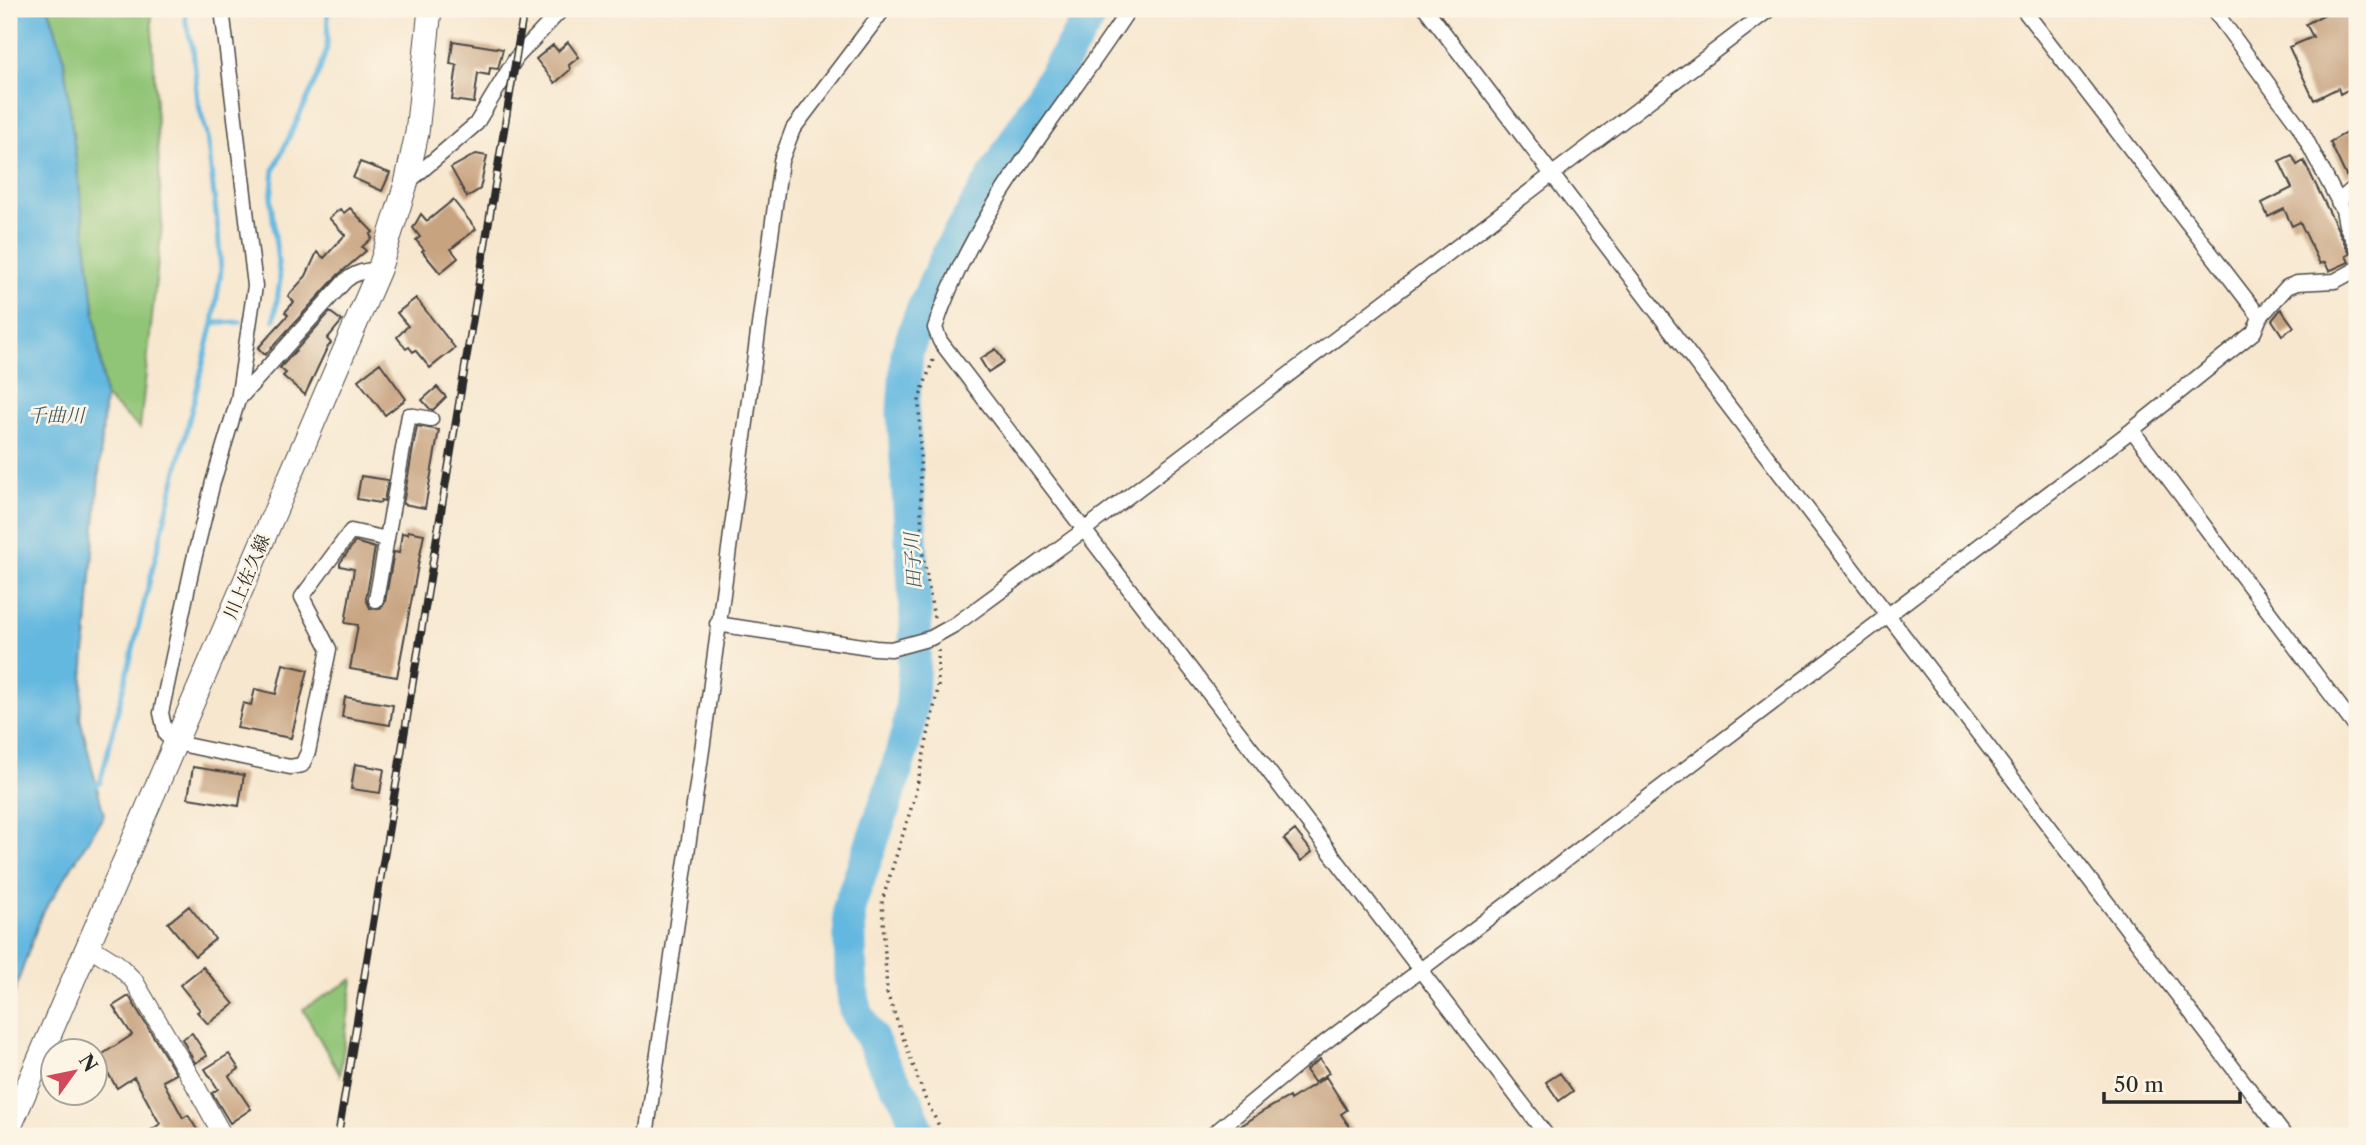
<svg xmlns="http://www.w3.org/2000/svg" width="2366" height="1145" font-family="'Libre Caslon Text','Noto Serif JP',serif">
  <rect width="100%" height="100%" fill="#fcf5e5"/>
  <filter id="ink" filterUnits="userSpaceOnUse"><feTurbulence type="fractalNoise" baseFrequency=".0143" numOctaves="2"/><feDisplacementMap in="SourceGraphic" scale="14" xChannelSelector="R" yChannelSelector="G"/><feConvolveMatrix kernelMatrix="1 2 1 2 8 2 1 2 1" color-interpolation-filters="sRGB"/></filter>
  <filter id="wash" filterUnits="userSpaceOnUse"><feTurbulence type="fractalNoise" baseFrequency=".00686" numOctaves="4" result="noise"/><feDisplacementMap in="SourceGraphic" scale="28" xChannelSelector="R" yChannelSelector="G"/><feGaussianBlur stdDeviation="1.57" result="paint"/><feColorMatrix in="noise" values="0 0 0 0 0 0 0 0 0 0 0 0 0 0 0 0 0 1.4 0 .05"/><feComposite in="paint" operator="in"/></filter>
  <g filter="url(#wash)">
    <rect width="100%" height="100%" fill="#f7e7cf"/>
    <path fill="#90c476" stroke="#5e7850" stroke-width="2" d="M49 9H151L162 225 140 428 105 397 63 53Z
      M353 979 340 1075 303 1009Z"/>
    <path fill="#64b8e0" stroke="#487286" stroke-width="2" d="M9 9H49L63 53 105 397 80 718 104 815 41 916 9 1007Z"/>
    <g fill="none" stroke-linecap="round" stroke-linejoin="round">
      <path stroke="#64b8e0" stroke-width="5" d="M274 320 280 280 271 201 274 169 318 76 327 48 328 9
        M213 323 241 322
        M90 786 100 783 213 323 221 271 218 231 207 135 198 102 193 49 186 23 185 9"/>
      <path stroke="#64b8e0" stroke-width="33" d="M920 1136 907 1101 885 1067 872 1039 855 1010 851 977 849 907 893 782 908 730 912 701 916 619 903 412 907 352 921 313 950 249 1094 9"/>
    </g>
    <g id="blocks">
      <path fill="#c7a380" d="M2334 9H2357V85L2340 94 2338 88 2314 100 2289 47 2313 37 2306 24Z
        M453 41 503 49 498 69 490 68 489 75 478 73 474 103 452 100 457 65 450 64Z
        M568 42 579 57 569 65 570 70 555 83 536 59 553 45 558 51Z
        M2357 127V170L2346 176 2330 142Z
        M476 154 487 156 480 189 467 197 451 168Z
        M2292 155 2297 165 2304 161 2350 254 2346 256 2349 262 2329 271 2325 262 2320 264 2300 222 2292 226 2284 209 2268 217 2262 203 2292 188 2279 161Z
        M360 162 390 173 382 191 353 178Z
        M453 200 476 229 451 249 458 258 440 273 422 251 424 250 416 240 420 237 413 228 421 214 427 221Z
        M350 208 373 232 370 235 372 238 362 247 366 251 338 275 265 355 258 348 288 315 285 312 294 302 288 296 306 276 317 252 324 258 345 235 329 218 340 209 344 213Z
        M416 298 455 348 430 368 415 350 413 352 409 347 406 349 397 337 408 326 397 313Z
        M2281 309 2294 327 2282 335 2272 320Z
        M330 312 342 321 327 339 331 343 327 348 305 395 283 376 286 373 280 368Z
        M996 349 1004 362 988 372 980 359Z
        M380 363 406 399 385 415 358 380Z
        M437 387 446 397 433 410 430 409 422 400Z
        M417 426 439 430 425 508 403 504Z
        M361 476 388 480 384 501 381 500 380 503 357 499Z
        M408 531 424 534 397 677 350 669 358 625 345 623 354 569 340 566V563L355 542 375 548 366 599 370 608 380 609 385 602 394 552 399 553 402 533 408 534Z
        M283 664 308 670 291 738 237 728 243 703 251 705 255 689 276 694Z
        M345 697 393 705 390 725 342 717Z
        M355 764 384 769 380 793 351 789Z
        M193 767 244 775 239 806 188 798Z
        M1295 830 1312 852 1301 861 1284 839Z
        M189 906 215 939 195 956 168 923Z
        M203 967 234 1004 208 1024 197 1012 200 1010 180 985Z
        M129 996 176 1074 163 1081 183 1118 188 1115 201 1136H142L160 1124 134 1077 117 1088 98 1057 132 1035 113 1006Z
        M192 1033 207 1056 195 1063 182 1039Z
        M229 1054 239 1069 229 1076 251 1109 230 1123 212 1093 218 1089 205 1069Z
        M1320 1059 1329 1073 1314 1082 1306 1070Z
        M1560 1073 1573 1091 1559 1101 1546 1082Z
        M1326 1077 1347 1110 1341 1114 1356 1136H1226L1262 1112 1289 1097 1290 1100Z"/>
    </g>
  </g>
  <g filter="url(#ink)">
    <use href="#blocks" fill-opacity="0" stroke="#4a4744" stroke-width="2"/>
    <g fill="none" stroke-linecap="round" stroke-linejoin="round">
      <defs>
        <path id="minor" d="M222 9 255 286 238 400
          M1129 9C1064 110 972 212 935 328L940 341 1547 1136
          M1426 9 2285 1136
          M2213 9 2299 126 2343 210 2346 225 2357 247
          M406 184 476 124 516 58 562 9
          M2338 202 2357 185
          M379 270C365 270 356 272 345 281L238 400 213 482 193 563 161 713 166 735 176 743 290 767 302 765 308 752 329 649 302 597 351 531 387 539
          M2260 317 2287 287 2297 283 2335 281 2357 269
          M2132 430 2357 729
          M376 600 409 415 431 419
          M717 624 875 648 891 649 931 638 956 624 1084 530 1770 9
          M646 1136 703 743 781 161 793 129 884 9
          M1211 1136 1311 1053 2132 430 2254 332 2260 317 2023 9"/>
        <path id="tertiary" d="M88 946 117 964 134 981 194 1083 223 1136"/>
        <path id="primary" d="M9 1129 379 270 406 184 417 133 430 9"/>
      </defs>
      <use href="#minor" stroke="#4a4744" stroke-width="17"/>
      <use href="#tertiary" stroke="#4a4744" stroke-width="20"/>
      <use href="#primary" stroke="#4a4744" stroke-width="25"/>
      <path stroke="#4a4744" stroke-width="3.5" stroke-dasharray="2 5" stroke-linecap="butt" d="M933 360 919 399 922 549 934 618
        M938 650V689L914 799 882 901 887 993 925 1098 944 1136"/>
      <use href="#minor" stroke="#fff" stroke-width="14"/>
      <use href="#tertiary" stroke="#fff" stroke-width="18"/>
      <use href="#primary" stroke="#fff" stroke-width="23"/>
      <defs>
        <path id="rail" d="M338 1136 524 9"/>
      </defs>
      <use href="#rail" stroke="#2b2b2b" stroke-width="8"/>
      <use href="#rail" stroke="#fcf5e5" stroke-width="5" stroke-dasharray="16" stroke-linecap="butt"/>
    </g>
  </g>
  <g text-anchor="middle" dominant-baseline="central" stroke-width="5" stroke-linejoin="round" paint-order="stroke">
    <g font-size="18" fill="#2b2b2b" stroke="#fcf5e5">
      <text transform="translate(247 577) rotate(-67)">川上佐久線</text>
    </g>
    <g font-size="19" font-style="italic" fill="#3f5c6a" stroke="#fcf5e5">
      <text x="56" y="415">千曲川</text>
      <text transform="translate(913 561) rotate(-93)">田子川</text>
    </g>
  </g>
  <rect width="2366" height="1145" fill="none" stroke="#fcf5e5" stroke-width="35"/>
  <g transform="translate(74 1072) rotate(57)"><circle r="33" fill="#fcf5e5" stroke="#a8a49b" stroke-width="2"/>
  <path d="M0-5L12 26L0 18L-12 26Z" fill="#d1495b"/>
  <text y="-10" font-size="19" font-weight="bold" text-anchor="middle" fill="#2b2b2b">N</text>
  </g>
  <path d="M2104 1092v10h136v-10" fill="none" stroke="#2b2b2b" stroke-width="3.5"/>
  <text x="2114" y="1092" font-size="21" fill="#2b2b2b" stroke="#fcf5e5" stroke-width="5" paint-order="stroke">50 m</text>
</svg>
